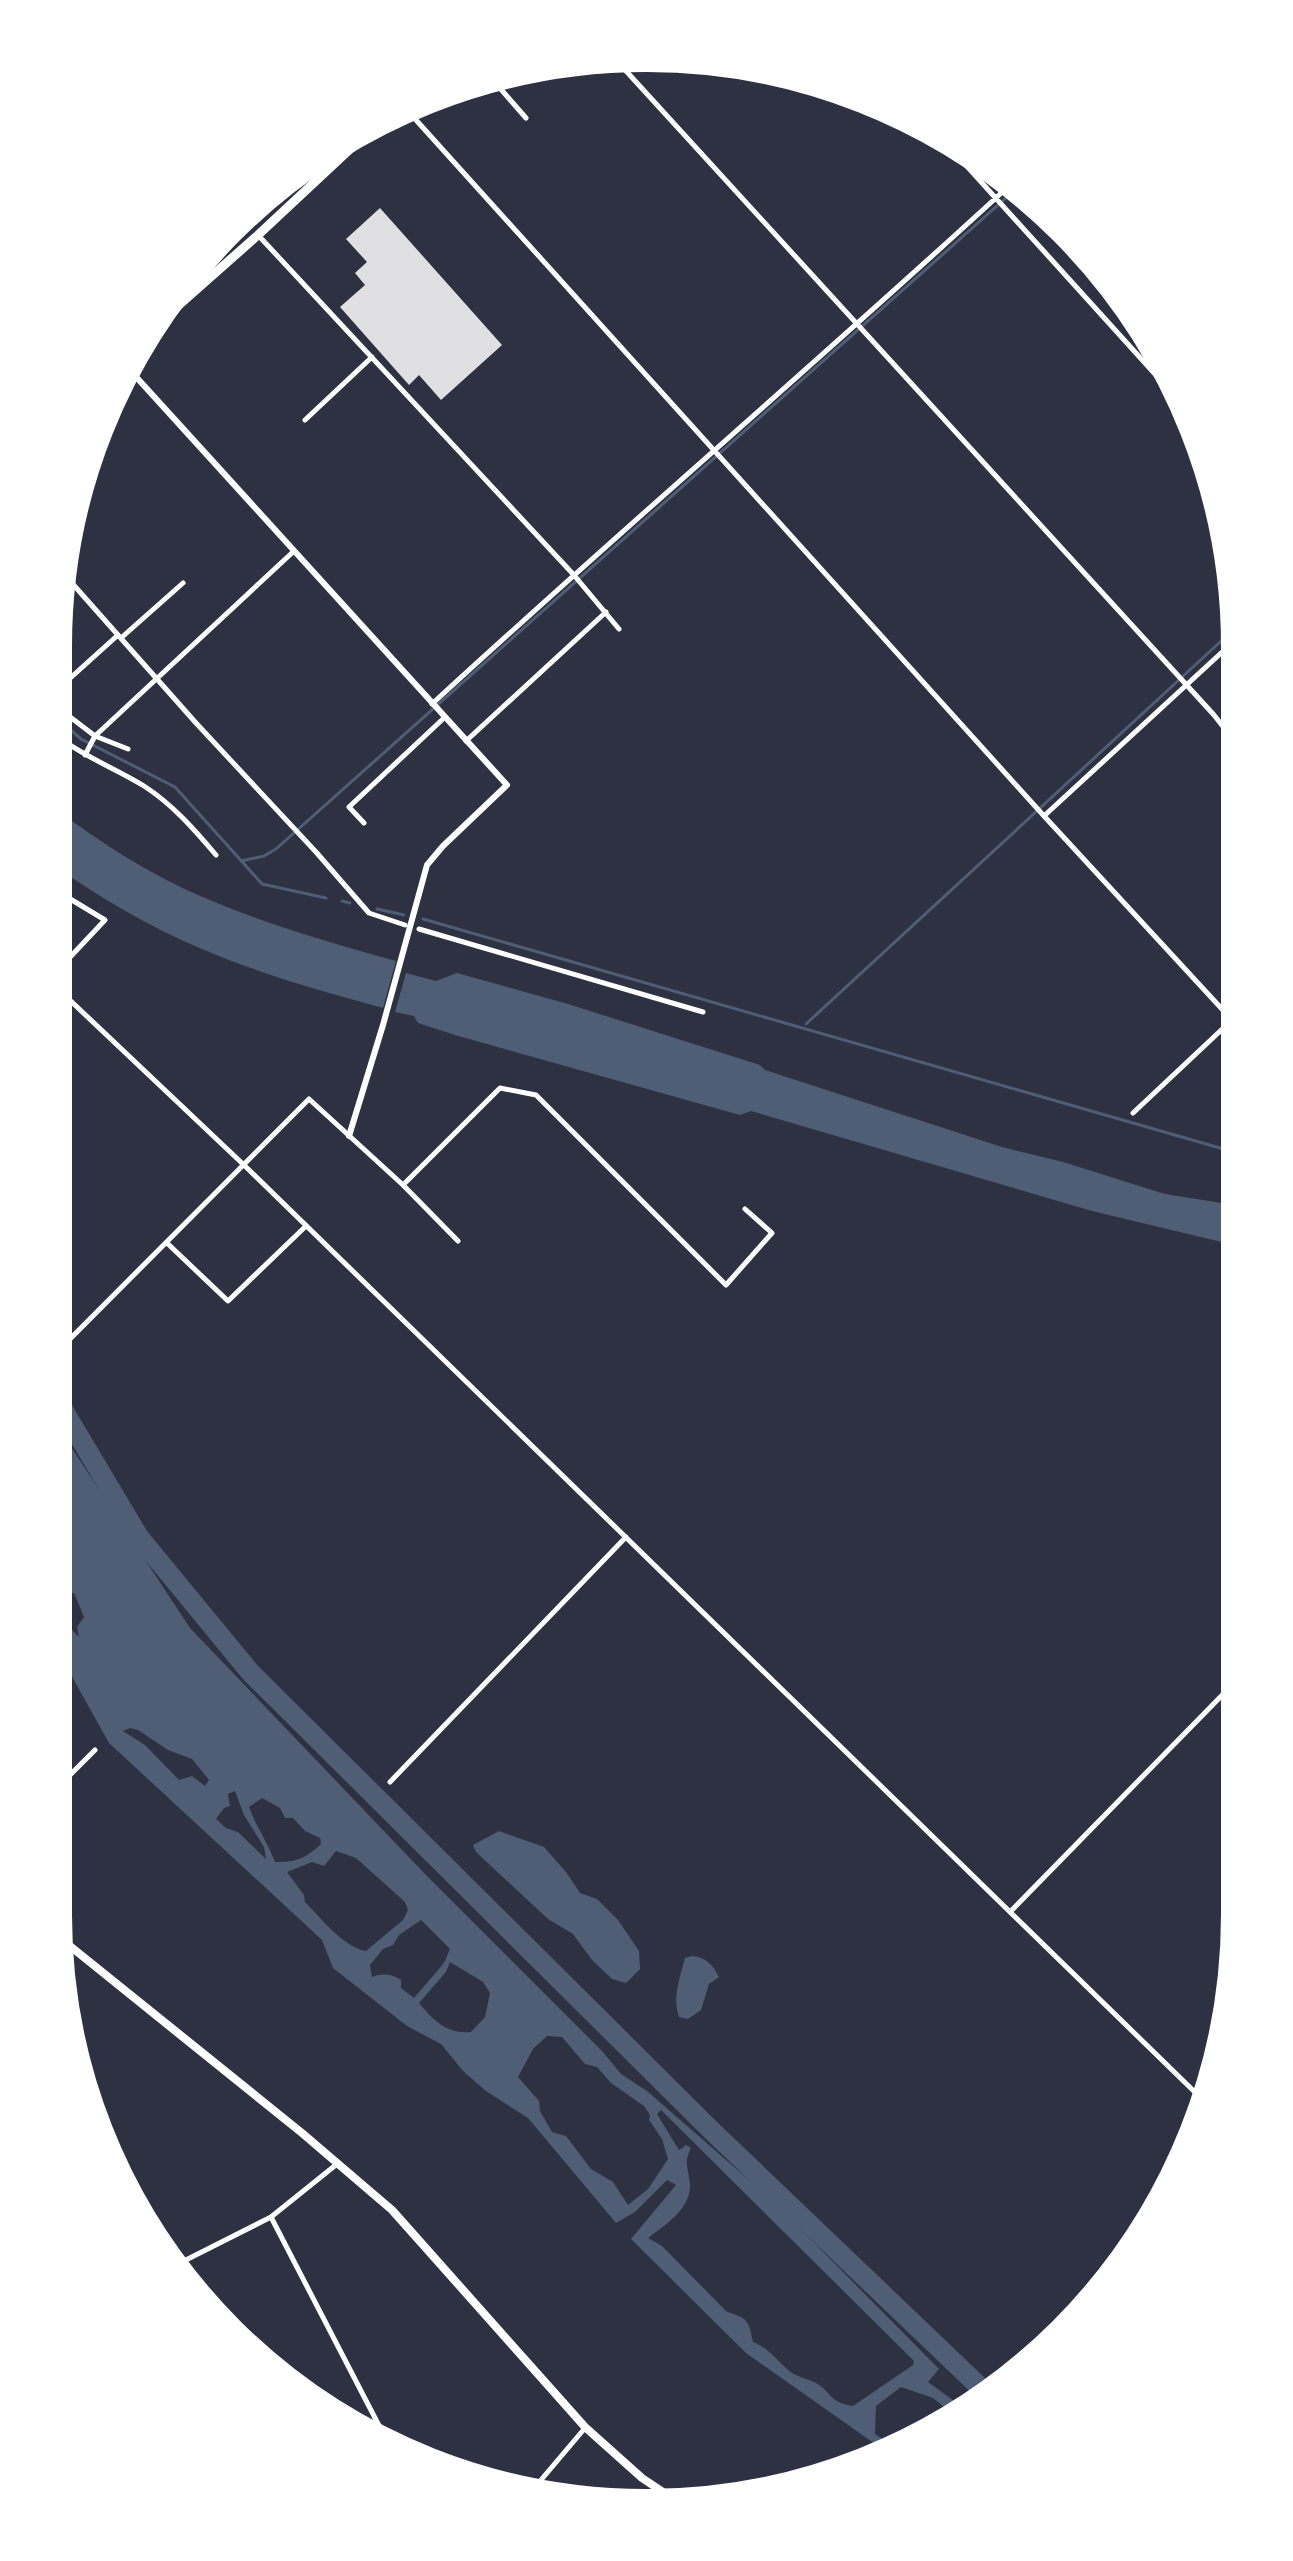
<svg xmlns="http://www.w3.org/2000/svg" width="1293" height="2561" font-family="'IBM Plex Sans',sans-serif">
  <rect width="100%" height="100%" fill="#2d3142"/>
  <path fill="#4f5d75" fill-rule="evenodd" d="M57 810C101 843 148 873 198 895 262 923 329 942 396 961L383 1008C322 991 260 974 202 949 151 928 103 899 57 868Z
    M406 973 436 981 457 973 568 1004 760 1065 765 1070 1002 1147 1063 1162 1165 1194 1234 1205V1245L1092 1211 751 1111 740 1115 455 1035 418 1023 414 1016 395 1012Z
    M56 1424 190 1628 425 1874 603 2052 621 2074 647 2091 772 2200 939 2369 928 2382 961 2406 951 2413 933 2398 901 2387 876 2406 875 2434 890 2444 889 2450 885 2451 746 2353 631 2239 676 2185 667 2180 635 2212 616 2223 528 2118 486 2091 463 2071 441 2044 407 2026 333 1968 322 1940 109 1743 56 1648V1601L59 1617 66 1631 72 1630 79 1637 77 1627 84 1617 74 1593 62 1594 56 1600ZM130 1728 138 1730 168 1750 192 1759 209 1780 205 1786 192 1776 179 1780 145 1745 123 1731ZM235 1791 244 1815 264 1847 266 1859 238 1832 226 1828 216 1819 224 1808 230 1806 228 1794ZM262 1798 280 1808 285 1818H293L305 1831 320 1838 321 1844C306 1858 295 1863 275 1862 268 1843 256 1826 249 1807ZM336 1851 356 1858 405 1902 408 1910 403 1920 366 1951C343 1947 321 1918 305 1902L304 1895 287 1872 312 1862 324 1866ZM421 1920 450 1949 444 1963 414 1998 401 1988V1980C392 1974 382 1973 372 1977L370 1965 383 1949 393 1945 399 1935ZM450 1962 483 1982 490 1993 485 2017 471 2032C447 2034 434 2021 419 2003L446 1972ZM547 2036 562 2037 585 2064 597 2067 611 2083 644 2106 650 2115 649 2120 662 2139 668 2159 648 2189 628 2205 613 2182 591 2169 566 2136 552 2132 540 2111 539 2101 518 2077 533 2049ZM661 2110 914 2361 913 2365 853 2406C828 2402 834 2394 816 2383 809 2379 800 2378 792 2373 777 2362 771 2349 753 2342 749 2321 748 2318 727 2312L662 2246 648 2238C664 2226 691 2209 690 2185 689 2170 683 2162 691 2148L686 2145 679 2150 657 2114Z
    M499 1831 544 1847 566 1872 580 1893 597 1899 618 1920 639 1951 640 1969 626 1983 612 1979 592 1960 573 1934 548 1919 476 1852 473 1845Z
    M692 1956C706 1957 713 1965 719 1977L709 1984 701 2010 688 2019 679 2017C672 1998 680 1977 685 1958Z"/>
  <g fill="none" stroke-linecap="round" stroke-linejoin="round">
    <path stroke="#4f5d75" stroke-width="3" d="M57 718 81 739 175 787 262 884 326 898
      M241 861 264 856 276 849 1016 189
      M342 901 350 903
      M377 909 404 915
      M423 919 1234 1152
      M806 1024 1232 631"/>
    <path stroke="#4f5d75" stroke-width="20" d="M56 1398 139 1537 250 1672 711 2130 983 2390"/>
  </g>
  <path fill="#e0e0e3" d="M380 208 502 345 441 400 419 375 409 385 340 307 365 285 355 273 367 262 346 239Z"/>
  <g fill="none" stroke-linecap="round" stroke-linejoin="round">
    <path stroke="#fff" stroke-width="5" d="M616 60 1214 715 1232 738
      M492 79 526 118
      M407 110 1044 816 1233 1021
      M945 142 1183 405
      M258 235 573 574 619 629
      M305 420 372 357
      M63 573 196 723 316 852 369 913 405 925
      M121 638 183 583
      M57 690 118 635
      M432 704C623 528 820 360 1010 185
      M57 707 95 736 294 551
      M57 736C84 757 115 768 144 786 172 804 194 829 216 855
      M466 741 606 612
      M85 755 95 736 128 749
      M1044 816 1232 643
      M364 823 349 807 444 718
      M419 929 703 1012
      M57 971 105 920 57 891
      M57 988 245 1166 1204 2101
      M1133 1113 1233 1019
      M403 1185 458 1241
      M167 1243 228 1301 306 1226
      M57 1352 309 1099 403 1185 500 1088 536 1095 726 1285 772 1233 745 1209
      M390 1782 626 1537
      M56 1789 95 1750
      M1011 1911 1235 1682
      M271 2217 388 2443
      M174 2266 271 2217 337 2164
      M530 2493 585 2428"/>
    <path stroke="#fff" stroke-width="6" d="M128 368 507 785 443 846 427 865 383 1025 349 1136"/>
    <path stroke="#fff" stroke-width="8" d="M60 1938 302 2133 392 2210 585 2427 642 2478 672 2498"/>
    <path stroke="#fff" stroke-width="9" d="M153 328 258 235 379 122"/>
  </g>
  <path d="M0 0H1293V2561H0ZM646 70H647A576 576 0 0 1 1223 646V1915A576 576 0 0 1 647 2491H646A576 576 0 0 1 70 1915V646A576 576 0 0 1 646 70Z" fill="#fff" fill-rule="evenodd"/>
  <path fill="none" stroke="#fff" stroke-width="4" d="M646 70H647A576 576 0 0 1 1223 646V1915A576 576 0 0 1 647 2491H646A576 576 0 0 1 70 1915V646A576 576 0 0 1 646 70Z"/>
</svg>
